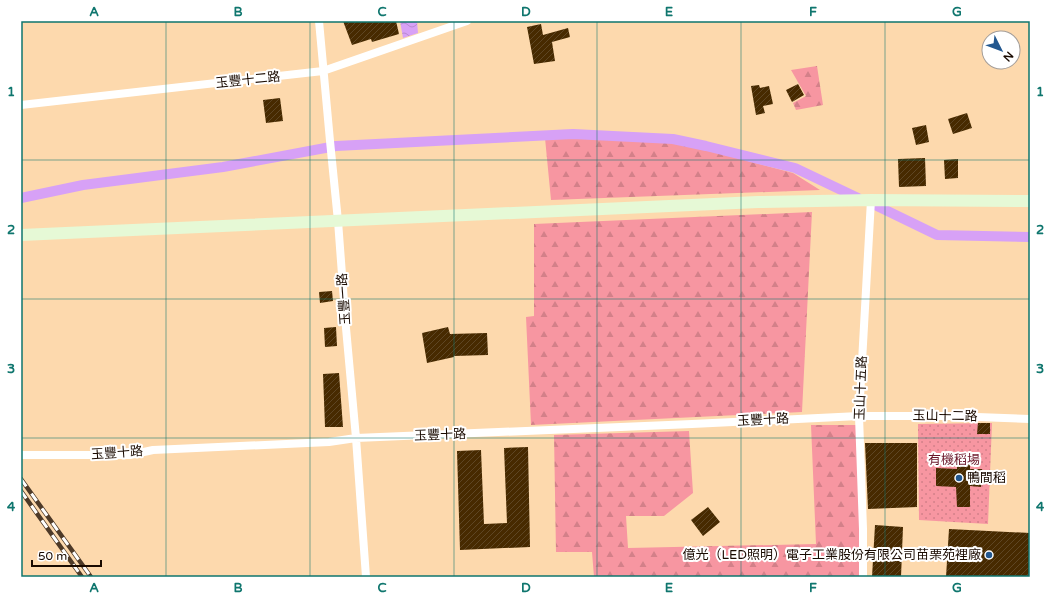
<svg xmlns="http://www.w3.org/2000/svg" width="1051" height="598" font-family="'Varela Round','Noto Sans TC',sans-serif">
  <defs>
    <pattern id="grass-dots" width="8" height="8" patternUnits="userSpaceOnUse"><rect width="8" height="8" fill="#f796a1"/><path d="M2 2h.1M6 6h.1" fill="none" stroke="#d38089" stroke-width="1.8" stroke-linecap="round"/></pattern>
    <pattern id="forest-firs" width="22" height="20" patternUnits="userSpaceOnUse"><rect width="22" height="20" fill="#f796a1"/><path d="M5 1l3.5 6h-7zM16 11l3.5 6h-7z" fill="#d38089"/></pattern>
    <pattern id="water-waves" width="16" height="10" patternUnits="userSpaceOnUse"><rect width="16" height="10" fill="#d7a1f6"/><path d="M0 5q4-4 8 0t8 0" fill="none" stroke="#b889d1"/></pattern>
    <pattern id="building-hatch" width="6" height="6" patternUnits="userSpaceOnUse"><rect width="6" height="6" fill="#472a00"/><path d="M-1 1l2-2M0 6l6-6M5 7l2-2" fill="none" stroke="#5e4624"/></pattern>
  </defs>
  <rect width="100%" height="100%" fill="#fdd9ad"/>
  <path fill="url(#grass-dots)" d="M992 423 988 524 919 520 918 424Z"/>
  <path fill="url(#forest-firs)" d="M817 66 823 105 796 110 793 103 806 96 791 70Z
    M577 137 681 143 793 173 820 190 551 200 545 138Z
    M812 212 802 412 531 425 526 317 534 316V224Z
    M811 425H858L861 577H594L592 552H556L554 435 689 431 693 493 664 516H626L628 548 816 544Z"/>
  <path fill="url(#water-waves)" d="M400 21H417L418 33 403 38Z"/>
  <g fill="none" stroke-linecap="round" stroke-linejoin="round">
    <path stroke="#d7a1f6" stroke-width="10" d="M21 198 83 185 223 167 336 146 573 134 673 139 706 146 795 168 858 198
      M873 204 937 235 1030 237"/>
  </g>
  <path fill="url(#building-hatch)" d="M343 21H396L399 34 372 42 371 39 352 45Z
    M541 24 543 35 568 28 570 37 552 42 555 61 534 64 527 27Z
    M798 84 804 95 792 102 786 90Z
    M759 85 760 88 769 86 773 104 763 106 765 113 756 115 751 86Z
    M280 98 283 121 266 123 263 100Z
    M967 113 972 128 953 134 948 119Z
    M926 125 929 142 916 145 912 128Z
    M925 158 926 186 899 187 898 159Z
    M958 159V178L945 179 944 160Z
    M332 291 333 301 320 303 319 292Z
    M336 327 337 346 325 347 324 328Z
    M448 327 450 334 487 333 488 355 454 356V357L427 363 422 333Z
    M339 373 343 427H325L323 374Z
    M978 423H990V434H977Z
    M865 443H917V507L868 509Z
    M528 447 530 547 460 550 457 451 481 450 484 524 507 523 504 448Z
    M957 464H970V469H982L981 487 970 486V507H957L956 487 936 486V468L957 469Z
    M708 507 720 522 703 536 691 520Z
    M875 525 903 527 901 577H872Z
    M949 529 1030 533V577H946Z"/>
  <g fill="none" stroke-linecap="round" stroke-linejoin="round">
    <path stroke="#fff" stroke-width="8" d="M319 21 330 141 338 221 346 328 356 438 366 577
      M21 105 323 71 467 21
      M21 455H130L153 450 329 442 356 438 692 424 859 416H950L1030 419
      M863 577V529L859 416 871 200"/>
    <path stroke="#e6f9d6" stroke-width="12" d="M21 235 758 202 871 200 1030 201"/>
    <defs>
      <path id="rail" d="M21 479 91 577
        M21 491 82 577"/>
    </defs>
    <use href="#rail" stroke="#4e3a28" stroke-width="4.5"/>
    <use href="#rail" stroke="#fff" stroke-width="3" stroke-dasharray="9" stroke-linecap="butt"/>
  </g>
  <path fill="none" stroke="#0f766e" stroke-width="1" stroke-opacity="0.55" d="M166 21V577M310 21V577M454 21V577M597 21V577M741 21V577M885 21V577M21 160H1030M21 299H1030M21 438H1030"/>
  <g fill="#22578f" stroke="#fff" stroke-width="1.5">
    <circle cx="959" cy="478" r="4"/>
    <circle cx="989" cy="555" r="4"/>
  </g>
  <g text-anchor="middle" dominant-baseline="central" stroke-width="4" stroke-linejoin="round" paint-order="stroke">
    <g font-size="13" fill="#190a00" stroke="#fff">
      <text transform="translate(248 80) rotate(-6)">玉豐十二路</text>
      <text transform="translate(344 299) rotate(-94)">玉豐一路</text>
      <text transform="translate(861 388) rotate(-88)">玉山十五路</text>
      <text transform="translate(945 416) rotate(1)">玉山十二路</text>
      <text transform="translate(763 420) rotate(-3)">玉豐十路</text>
      <text transform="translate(440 435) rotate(-2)">玉豐十路</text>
      <text transform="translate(117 453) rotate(-4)">玉豐十路</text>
    </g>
    <g font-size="13" fill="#6b172a" stroke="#fff">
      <text x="954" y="460">有機稻場</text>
    </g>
    <g font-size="13" fill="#190a00" stroke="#fff" text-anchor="start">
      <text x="967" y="478">鴨間稻</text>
      <text x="981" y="555" text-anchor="end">億光（LED照明）電子工業股份有限公司苗栗苑裡廠</text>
    </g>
  </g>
  <rect width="1051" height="598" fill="none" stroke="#ffffff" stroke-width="44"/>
  <g transform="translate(1001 50) rotate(132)"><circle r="19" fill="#ffffff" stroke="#a39d99"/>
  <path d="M0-3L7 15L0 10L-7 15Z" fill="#22578f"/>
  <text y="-6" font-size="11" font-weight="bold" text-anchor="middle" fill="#190a00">N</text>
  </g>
  <path d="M32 560v6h69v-6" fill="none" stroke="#190a00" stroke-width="2"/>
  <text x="38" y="560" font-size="12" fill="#190a00" stroke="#ffffff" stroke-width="3" paint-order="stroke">50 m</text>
  <rect x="22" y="22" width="1007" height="554" fill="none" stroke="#0f766e" stroke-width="1.5"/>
  <g font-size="13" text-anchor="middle" font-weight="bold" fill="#0f766e">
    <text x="94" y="16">A</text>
    <text x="238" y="16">B</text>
    <text x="382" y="16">C</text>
    <text x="526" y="16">D</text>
    <text x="669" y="16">E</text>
    <text x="813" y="16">F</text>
    <text x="957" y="16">G</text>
    <text x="11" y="96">1</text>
    <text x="1040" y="96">1</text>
    <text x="11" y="234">2</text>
    <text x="1040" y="234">2</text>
    <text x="11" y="373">3</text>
    <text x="1040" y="373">3</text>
    <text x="11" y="511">4</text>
    <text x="1040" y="511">4</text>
    <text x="94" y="592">A</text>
    <text x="238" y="592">B</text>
    <text x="382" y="592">C</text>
    <text x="526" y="592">D</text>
    <text x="669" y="592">E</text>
    <text x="813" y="592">F</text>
    <text x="957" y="592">G</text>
  </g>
</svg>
